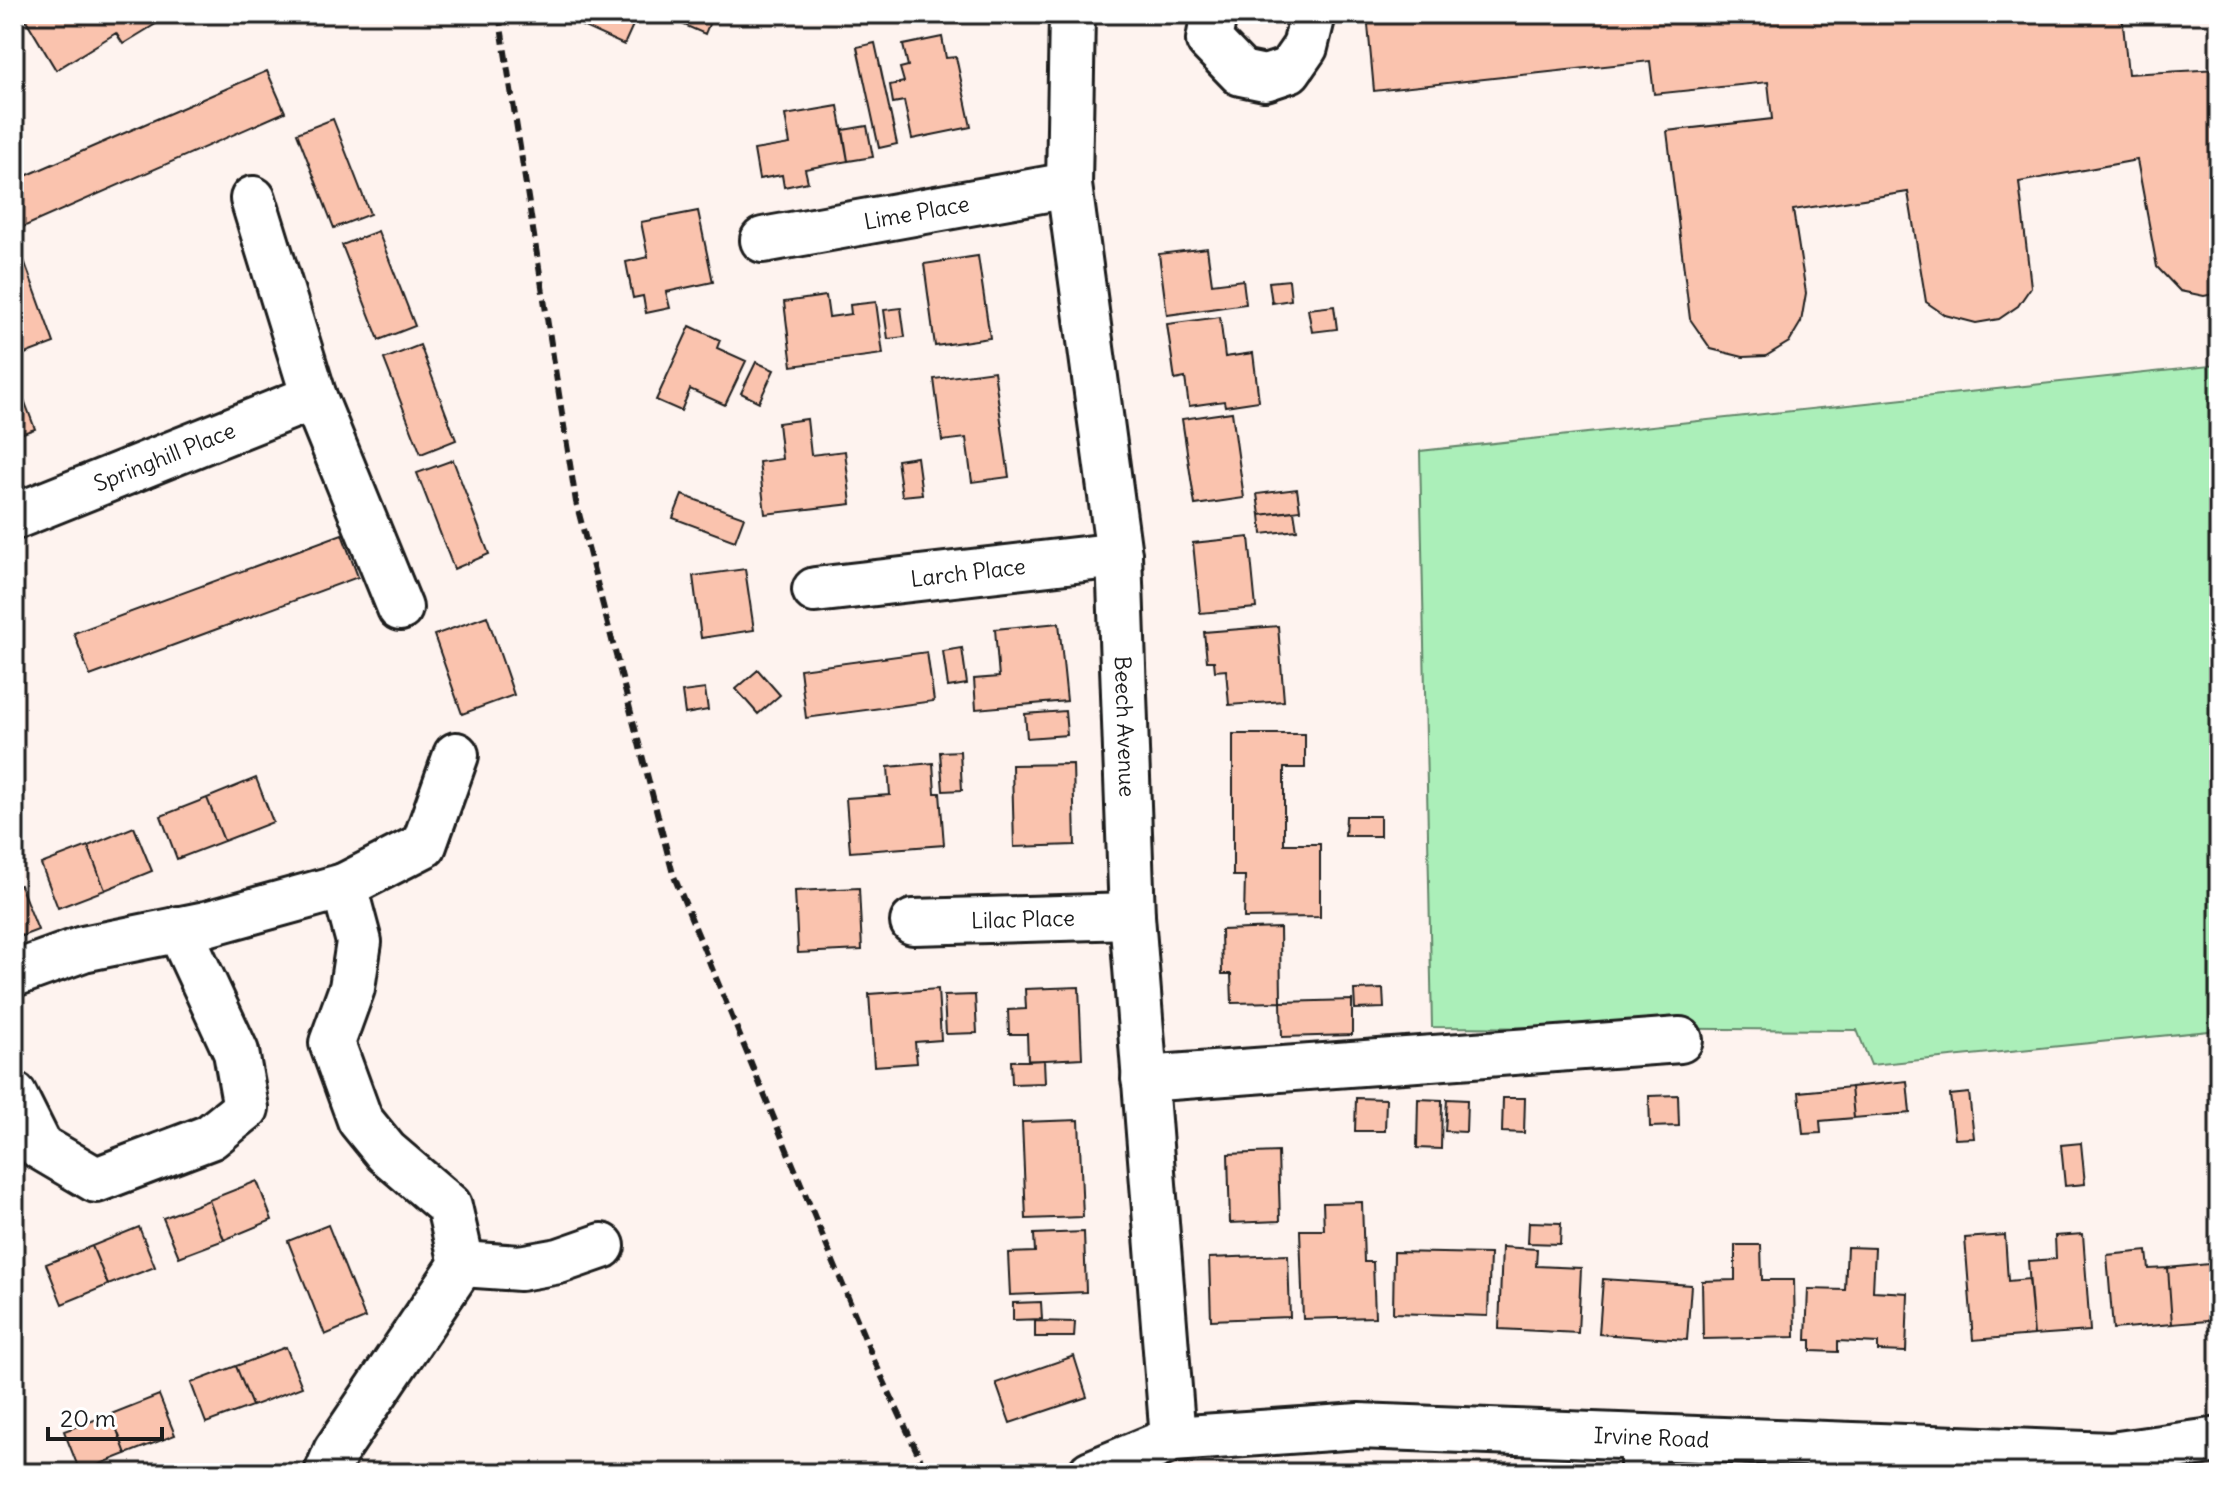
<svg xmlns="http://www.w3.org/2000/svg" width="2233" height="1487" font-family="Delius,sans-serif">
  <rect width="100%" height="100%" fill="#fef3ef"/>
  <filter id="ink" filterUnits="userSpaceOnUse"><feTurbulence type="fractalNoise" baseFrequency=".0125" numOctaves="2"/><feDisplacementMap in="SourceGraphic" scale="16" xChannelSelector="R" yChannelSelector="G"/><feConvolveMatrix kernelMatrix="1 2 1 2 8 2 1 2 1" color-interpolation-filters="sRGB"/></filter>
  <g filter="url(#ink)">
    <path fill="#abefb9" stroke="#64866a" stroke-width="2" d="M2219 365V1030L1871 1065 1857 1030 1432 1027 1420 451Z"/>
    <path fill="#fac3ae" stroke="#1c1c1c" stroke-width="2" d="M35 14H172L123 44 116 33 56 70 26 20Z
      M563 14H638L624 45 562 17Z
      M678 14H713L705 34 675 21Z
      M1367 14H2122L2128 74 2219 69V293L2204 296 2180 291 2157 267 2137 160 2019 182 2031 287 2018 306 1999 319 1976 323 1945 315 1926 302 1908 192 1793 210 1806 293 1801 322 1789 342 1766 356 1743 357 1711 349 1690 319 1667 131 1772 119 1768 82 1654 94 1650 61 1374 91Z
      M942 37 946 58 956 57 971 127 912 139 904 101 893 103 890 85 904 82 900 68 908 66 903 45Z
      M875 43 897 144 879 148 857 47Z
      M267 71 285 112 14 231V181Z
      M838 106 848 161 805 169 808 182 784 187 782 175 759 179 754 150 790 144 785 115Z
      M333 119 370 214 334 228 297 133Z
      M867 126 873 157 848 161 843 130Z
      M698 211 713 282 666 292 670 308 646 313 643 296 633 298 626 262 648 257 641 222Z
      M378 231 415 326 379 340 342 245Z
      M1207 248 1212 284 1243 280 1246 304 1167 315 1159 254Z
      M21 252 54 343 14 358V254Z
      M978 256 990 338 935 346 924 264Z
      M1289 280 1291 300 1272 303 1269 282Z
      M826 296 829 317 851 314 850 305 876 302 883 354 792 366 784 302Z
      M1334 306 1337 329 1312 332 1308 309Z
      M901 308 905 337 888 339 884 310Z
      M1220 317 1225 357 1253 353 1259 401 1225 406 1224 401 1189 406 1185 378 1175 380 1167 324Z
      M690 326 720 340 717 348 746 361 725 405 690 389 681 411 656 400Z
      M420 345 456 440 421 454 384 359Z
      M756 362 774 370 759 402 741 393Z
      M994 371 1009 477 972 482 966 438 942 441 934 379Z
      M20 389 35 429 14 436V391Z
      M1232 412 1244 498 1195 505 1182 419Z
      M807 419 811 455 845 451 851 504 765 514 759 462 782 459 778 423Z
      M917 457 922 494 902 496 897 460Z
      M453 460 489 554 454 569 417 473Z
      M1297 489 1300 510 1260 515 1257 494Z
      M682 495 744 517 735 541 673 518Z
      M1294 511 1297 530 1262 534 1260 515Z
      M342 534 358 577 90 676 74 633Z
      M1249 537 1256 608 1200 613 1193 543Z
      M745 569 754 630 701 638 693 576Z
      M487 616 514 695 462 714 434 635Z
      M1059 623 1067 701 976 709 974 679 999 677 995 629Z
      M1278 626 1284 701 1229 705 1226 670 1215 671 1214 661H1207L1204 632Z
      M962 648 967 684 948 687 943 651Z
      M927 652 934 701 806 718 800 669Z
      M758 670 780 695 758 714 736 689Z
      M705 689 708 710 685 714 682 692Z
      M1065 711 1067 735 1027 738 1025 714Z
      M1233 734H1305V768H1284V844H1320V917L1244 918 1245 876H1233Z
      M960 751 962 790 943 791 940 752Z
      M933 763 935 793H940L944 845 850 852 846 798 890 795 888 767Z
      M1073 764 1075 845 1014 847 1012 765Z
      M256 778 273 822 224 841 207 798Z
      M207 798 224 841 177 859 161 816Z
      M1346 816H1380V836H1345Z
      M134 827 152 871 105 890 88 846Z
      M88 846 105 890 58 908 41 864Z
      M20 885 38 930 14 939V887Z
      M859 888 862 950 798 953 795 891Z
      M1280 928 1281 1002 1232 1003 1231 974H1222L1221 930Z
      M1079 987 1082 1058 1028 1061 1027 1034H1009L1008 1010 1026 1009 1025 989Z
      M938 989 941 1040 915 1042 917 1063 874 1066 869 994Z
      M1383 989 1384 1008 1355 1009 1354 990Z
      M975 995 977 1033 946 1034 944 996Z
      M1352 1000V1035L1282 1037 1281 1002Z
      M1044 1060 1045 1083 1012 1084 1011 1061Z
      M1907 1081 1910 1113 1854 1118 1851 1087Z
      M1851 1087 1854 1118 1820 1121 1821 1133 1803 1134 1799 1092Z
      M1969 1093 1974 1138 1955 1139 1950 1095Z
      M1678 1095 1679 1126 1650 1127 1649 1096Z
      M1356 1098 1386 1099 1385 1131H1355Z
      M1503 1098H1525L1524 1133 1502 1132Z
      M1418 1099 1442 1100 1441 1149 1417 1148Z
      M1447 1099 1467 1100 1466 1132 1445 1131Z
      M1079 1120 1083 1217 1026 1219 1022 1122Z
      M2081 1143 2085 1184 2065 1186 2061 1145Z
      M1278 1152 1280 1221 1230 1223 1228 1154Z
      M257 1181 272 1220 224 1240 209 1200Z
      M209 1200 224 1240 179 1257 163 1218Z
      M1362 1202 1364 1262H1373L1375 1317 1303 1319 1300 1230H1324L1323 1203Z
      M1529 1222 1561 1223 1560 1244 1528 1243Z
      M328 1225 365 1318 325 1335 288 1241Z
      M139 1227 155 1267 108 1285 92 1246Z
      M1084 1232 1086 1292 1010 1295 1008 1253 1035 1252 1034 1234Z
      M2083 1234 2090 1331 2034 1335 2028 1261 2056 1259 2055 1236Z
      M2005 1235 2008 1281 2029 1279 2034 1335 1973 1340 1965 1238Z
      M1735 1245H1761L1762 1280H1794L1795 1337 1703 1339 1702 1281 1735 1280Z
      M92 1246 108 1285 62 1304 46 1264Z
      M1502 1247 1537 1249 1536 1266 1581 1268 1578 1333 1499 1329Z
      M1847 1247 1875 1248 1873 1291 1908 1293 1906 1352 1878 1351V1343L1838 1341V1352L1811 1351V1340H1806L1808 1289 1845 1290Z
      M2147 1251 2149 1269 2168 1268 2172 1324 2113 1329 2107 1255Z
      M1394 1252 1490 1254 1488 1316 1393 1313Z
      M1288 1255 1290 1317 1211 1320 1209 1258Z
      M2219 1263V1320L2172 1324 2168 1268Z
      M1603 1279 1691 1285 1687 1340 1599 1334Z
      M1041 1302 1042 1319 1013 1320V1303Z
      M1035 1321 1075 1322 1074 1337H1035Z
      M286 1347 302 1387 252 1406 236 1366Z
      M1074 1356 1087 1397 1010 1423 996 1383Z
      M236 1366 252 1406 206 1423 191 1383Z
      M159 1395 175 1435 126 1454 111 1414Z
      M111 1414 126 1454 80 1472 64 1431Z"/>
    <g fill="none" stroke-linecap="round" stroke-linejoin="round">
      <defs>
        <g id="minor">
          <path id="s1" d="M1072 14 1069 185 1119 555 1132 916 1173 1439"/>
          <path d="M1214 14 1209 40 1241 73 1265 78 1289 70 1305 47 1313 14"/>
          <path d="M253 199 314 397 400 608"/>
          <path id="s2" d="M763 240 1069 185"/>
          <path id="s3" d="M14 517 314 397"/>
          <path id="s4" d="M815 590 1119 555"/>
          <path id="s5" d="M913 922 1132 916"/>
          <path d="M14 974 83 949 206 924 344 886"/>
          <path d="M1144 1079 1680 1040"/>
          <path d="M14 1095 40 1147 96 1180 210 1137 246 1108 236 1052 179 929"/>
          <path d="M462 1264 520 1268 559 1261 602 1246"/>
          <path d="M327 1473 336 1451 462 1264 449 1206 386 1152 360 1120 332 1043 352 988 359 942 344 886 424 845 456 755"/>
          <path d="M1643 1473V1437"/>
        </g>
        <g id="major">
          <path id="s6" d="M1091 1473 1173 1439 1359 1426 2111 1455 2219 1440"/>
        </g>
      </defs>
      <use href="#minor" stroke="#1c1c1c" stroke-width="50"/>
      <use href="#major" stroke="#1c1c1c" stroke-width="50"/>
      <use href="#minor" stroke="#fff" stroke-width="44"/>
      <use href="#major" stroke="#fff" stroke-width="44"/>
      <path stroke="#1c1c1c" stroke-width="6" stroke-dasharray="12 6" stroke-linecap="butt" d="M499 14 576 502 673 874 873 1358 927 1473"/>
    </g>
  </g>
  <g text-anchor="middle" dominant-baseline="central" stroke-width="6" stroke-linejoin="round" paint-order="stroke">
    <g font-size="22" fill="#1c1c1c" stroke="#fff">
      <text stroke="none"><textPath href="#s2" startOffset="156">Lime Place</textPath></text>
      <text stroke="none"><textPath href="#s3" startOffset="162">Springhill Place</textPath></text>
      <text stroke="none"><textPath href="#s4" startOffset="154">Larch Place</textPath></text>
      <text stroke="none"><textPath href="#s1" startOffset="716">Beech Avenue</textPath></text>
      <text stroke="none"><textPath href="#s5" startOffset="110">Lilac Place</textPath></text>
      <text stroke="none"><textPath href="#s6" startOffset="568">Irvine Road</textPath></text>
    </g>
  </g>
  <rect width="2233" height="1487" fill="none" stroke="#fff" stroke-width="48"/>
  <rect x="24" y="24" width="2185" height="1439" fill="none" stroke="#1c1c1c" stroke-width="3" filter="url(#ink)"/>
  <path d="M48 1427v12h114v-12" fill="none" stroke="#1c1c1c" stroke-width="4"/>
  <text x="60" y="1427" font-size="24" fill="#1c1c1c" stroke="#ffffff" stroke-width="6" paint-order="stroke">20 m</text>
</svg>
